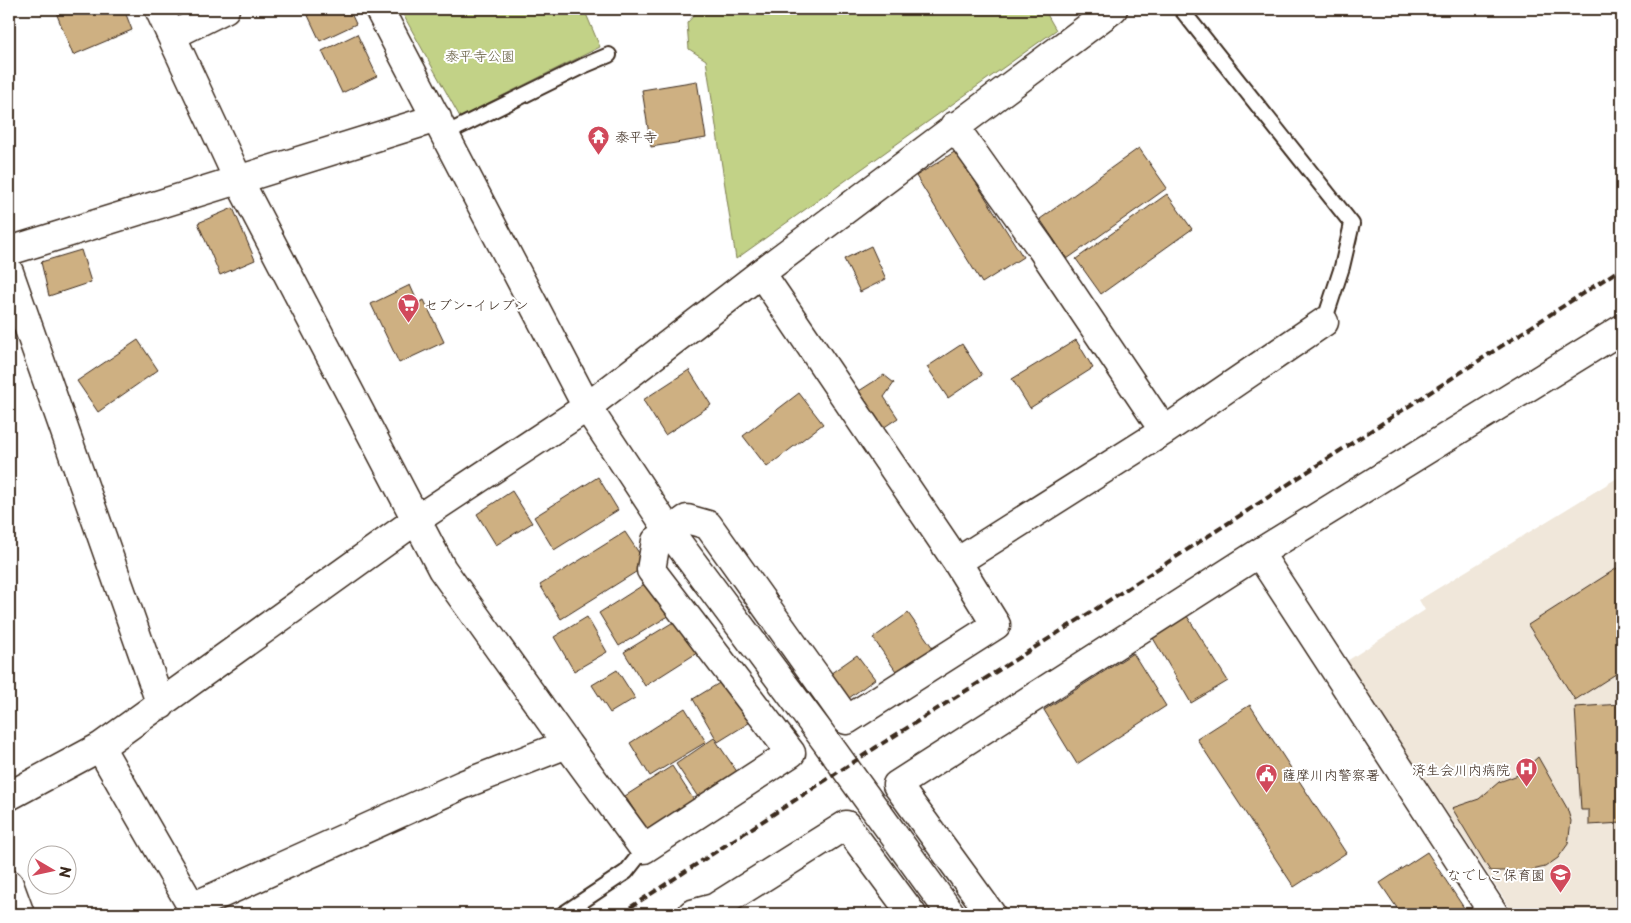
<svg xmlns="http://www.w3.org/2000/svg" width="1631" height="923" font-family="'Playpen Sans','Klee One',sans-serif">
  <rect width="100%" height="100%" fill="#fff"/>
  <filter id="ink" filterUnits="userSpaceOnUse"><feTurbulence type="fractalNoise" baseFrequency=".02" numOctaves="2"/><feDisplacementMap in="SourceGraphic" scale="10" xChannelSelector="R" yChannelSelector="G"/><feConvolveMatrix kernelMatrix="1 2 1 2 8 2 1 2 1" color-interpolation-filters="sRGB"/></filter>
  <g filter="url(#ink)">
    <path fill="#f0e7da" d="M1622 475V914H1514L1347 661 1425 610 1419 600Z"/>
    <path fill="#c2d287" stroke="#7e7e52" d="M400 9H584L600 47 460 117Z
      M705 9H1044L1056 30 736 259 706 60 689 49 687 23 697 12Z"/>
    <path fill="#ceb082" stroke="#3b2a1e" d="M72 9H124L132 30 73 55 57 15Z
      M305 9H349L356 24 320 41Z
      M357 34 377 76 342 93 322 51Z
      M697 81 706 138 651 147 642 90Z
      M1139 148 1167 188 1067 259 1040 219Z
      M956 151 1023 257 982 283 916 176Z
      M1167 194 1192 229 1101 294 1076 259Z
      M233 208 255 260 220 275 198 223Z
      M871 246 886 279 860 292 844 259Z
      M81 250 91 282 49 296 41 262Z
      M410 285 418 303 424 300 444 342 399 363 371 304Z
      M138 340 158 370 98 412 77 381Z
      M1076 340 1093 368 1030 408 1012 379Z
      M962 344 982 375 948 398 927 367Z
      M689 370 711 405 665 435 643 400Z
      M884 375 894 383 884 397 898 418 883 428 859 391Z
      M799 393 823 424 767 467 743 436Z
      M598 477 618 510 554 550 534 517Z
      M512 491 532 523 496 545 477 514Z
      M625 532 647 565 561 619 540 585Z
      M1622 565V670L1575 700 1528 625Z
      M654 578 675 612 619 646 599 613Z
      M908 613 935 651 900 677 873 638Z
      M1187 616 1228 681 1191 703 1153 638Z
      M587 617 607 652 574 671 554 637Z
      M680 618 700 651 645 686 624 652Z
      M1133 653 1166 706 1077 764 1044 710Z
      M857 655 875 679 845 701 827 676Z
      M617 670 635 698 610 713 592 685Z
      M726 679 752 721 718 742 693 699Z
      M1622 704V823L1589 825V810H1581L1575 707Z
      M1250 705 1346 853 1294 887 1197 739Z
      M685 708 706 742 650 776 630 743Z
      M714 738 740 776 702 803 676 764Z
      M1538 757 1567 808 1571 821 1568 844 1558 858 1545 867 1528 871H1490L1452 808 1479 799 1499 782 1518 775Z
      M672 766 697 805 650 835 625 796Z
      M1427 852 1468 914H1401L1380 883Z"/>
    <g fill="none" stroke-linecap="round" stroke-linejoin="round">
      <defs>
        <path id="service" d="M1181 9 1352 224 1342 267 1324 322
          M445 134 583 66 609 55
          M563 914 626 872 644 849"/>
        <path id="minor" d="M173 35 225 9
          M954 126 1041 248 1164 431
          M9 251 437 118
          M9 272 161 705
          M1259 553 1494 914
          M957 562 1164 431 1324 322
          M567 744 644 849 791 753 651 570 656 541 687 519 708 525 847 720 996 625 957 562 761 273
          M100 747 192 907 462 785 567 744 442 569 238 179 159 9
          M9 796 100 747 416 520 587 407
          M9 884 20 914
          M692 914 714 908 846 825 912 914
          M991 914 897 785 1259 553 1622 329"/>
        <path id="tertiary" d="M379 9 587 407 669 531 817 729 951 914
          M587 407 761 273 1113 9"/>
      </defs>
      <use href="#service" stroke="#3b2a1e" stroke-width="18"/>
      <use href="#minor" stroke="#3b2a1e" stroke-width="31"/>
      <use href="#tertiary" stroke="#3b2a1e" stroke-width="31"/>
      <use href="#service" stroke="#fff" stroke-width="14"/>
      <use href="#minor" stroke="#fff" stroke-width="28"/>
      <use href="#tertiary" stroke="#fff" stroke-width="28"/>
      <path stroke="#3b2a1e" stroke-width="4" stroke-dasharray="8 4" stroke-linecap="butt" d="M620 914 875 748 1091 612 1622 268"/>
    </g>
  </g>
  <defs>
    <symbol id="temple-pin" viewBox="-11 -11 22 30"><path d="M0 17L-7.5 6A9.5 9.5 0 1 1 7.5 6Z" fill="#d1495b" stroke="#fff"/><path d="M0-6L5-2H3V0L6.5 2.5H4V6H1.5V3h-3V6H-4V2.5H-6.5L-3 0V-2H-5Z" fill="#fff"/></symbol>
    <symbol id="supermarket-pin" viewBox="-11 -11 22 30"><path d="M0 17L-7.5 6A9.5 9.5 0 1 1 7.5 6Z" fill="#d1495b" stroke="#fff"/><path d="M-6-5.5h2.5l.6 2H6L4.5 2H-2.5L-4.4-4H-6ZM-1.5 3.2a1.3 1.3 0 1 0 .1 0ZM3 3.2a1.3 1.3 0 1 0 .1 0Z" fill="#fff"/></symbol>
    <symbol id="hospital-pin" viewBox="-11 -11 22 30"><path d="M0 17L-7.5 6A9.5 9.5 0 1 1 7.5 6Z" fill="#d1495b" stroke="#fff"/><path d="M-5-5h3v3.5h4V-5h3V5h-3V1.5h-4V5h-3Z" fill="#fff"/></symbol>
    <symbol id="civic-pin" viewBox="-11 -11 22 30"><path d="M0 17L-7.5 6A9.5 9.5 0 1 1 7.5 6Z" fill="#d1495b" stroke="#fff"/><path d="M-.6-6.5H3V-4.5H.6V-3L4-1V1h2V6H-6V1h2V-1L-.6-3ZM-1.2 2.5V6h2.4V2.5Z" fill="#fff"/></symbol>
    <symbol id="school-pin" viewBox="-11 -11 22 30"><path d="M0 17L-7.5 6A9.5 9.5 0 1 1 7.5 6Z" fill="#d1495b" stroke="#fff"/><path d="M0-5L7-2L0 1L-7-2ZM-4 1L0 2.5L4 1V4Q0 6-4 4Z" fill="#fff"/></symbol>
  </defs>
  <g fill-rule="evenodd">
    <use href="#temple-pin" x="586" y="124" width="25" height="34"/>
    <use href="#supermarket-pin" x="396" y="292" width="25" height="34"/>
    <use href="#hospital-pin" x="1514" y="756" width="25" height="34"/>
    <use href="#civic-pin" x="1254" y="762" width="25" height="34"/>
    <use href="#school-pin" x="1548" y="862" width="25" height="34"/>
  </g>
  <g text-anchor="middle" dominant-baseline="central" stroke-width="4" stroke-linejoin="round" paint-order="stroke">
    <g font-size="14" fill="#645c3e" stroke="#fff">
      <text x="480" y="55">泰平寺公園</text>
    </g>
    <g font-size="14" fill="#3b2a1e" stroke="#fff" text-anchor="start">
      <text x="615" y="136">泰平寺</text>
      <text x="424" y="304">セブン-イレブン</text>
      <text x="1510" y="769" text-anchor="end">済生会川内病院</text>
      <text x="1282" y="774">薩摩川内警察署</text>
      <text x="1545" y="874" text-anchor="end">なでしこ保育園</text>
    </g>
  </g>
  <rect width="1631" height="923" fill="none" stroke="#fff" stroke-width="30"/>
  <rect x="15" y="15" width="1601" height="893" fill="none" stroke="#3b2a1e" stroke-width="2" filter="url(#ink)"/>
  <g transform="translate(52 870) rotate(99)"><circle r="24" fill="#ffffff" stroke="#b1aaa5"/>
  <path d="M0-4L9 19L0 12L-9 19Z" fill="#d1495b"/>
  <text y="-8" font-size="14" font-weight="bold" text-anchor="middle" fill="#3b2a1e">N</text>
  </g>
</svg>
